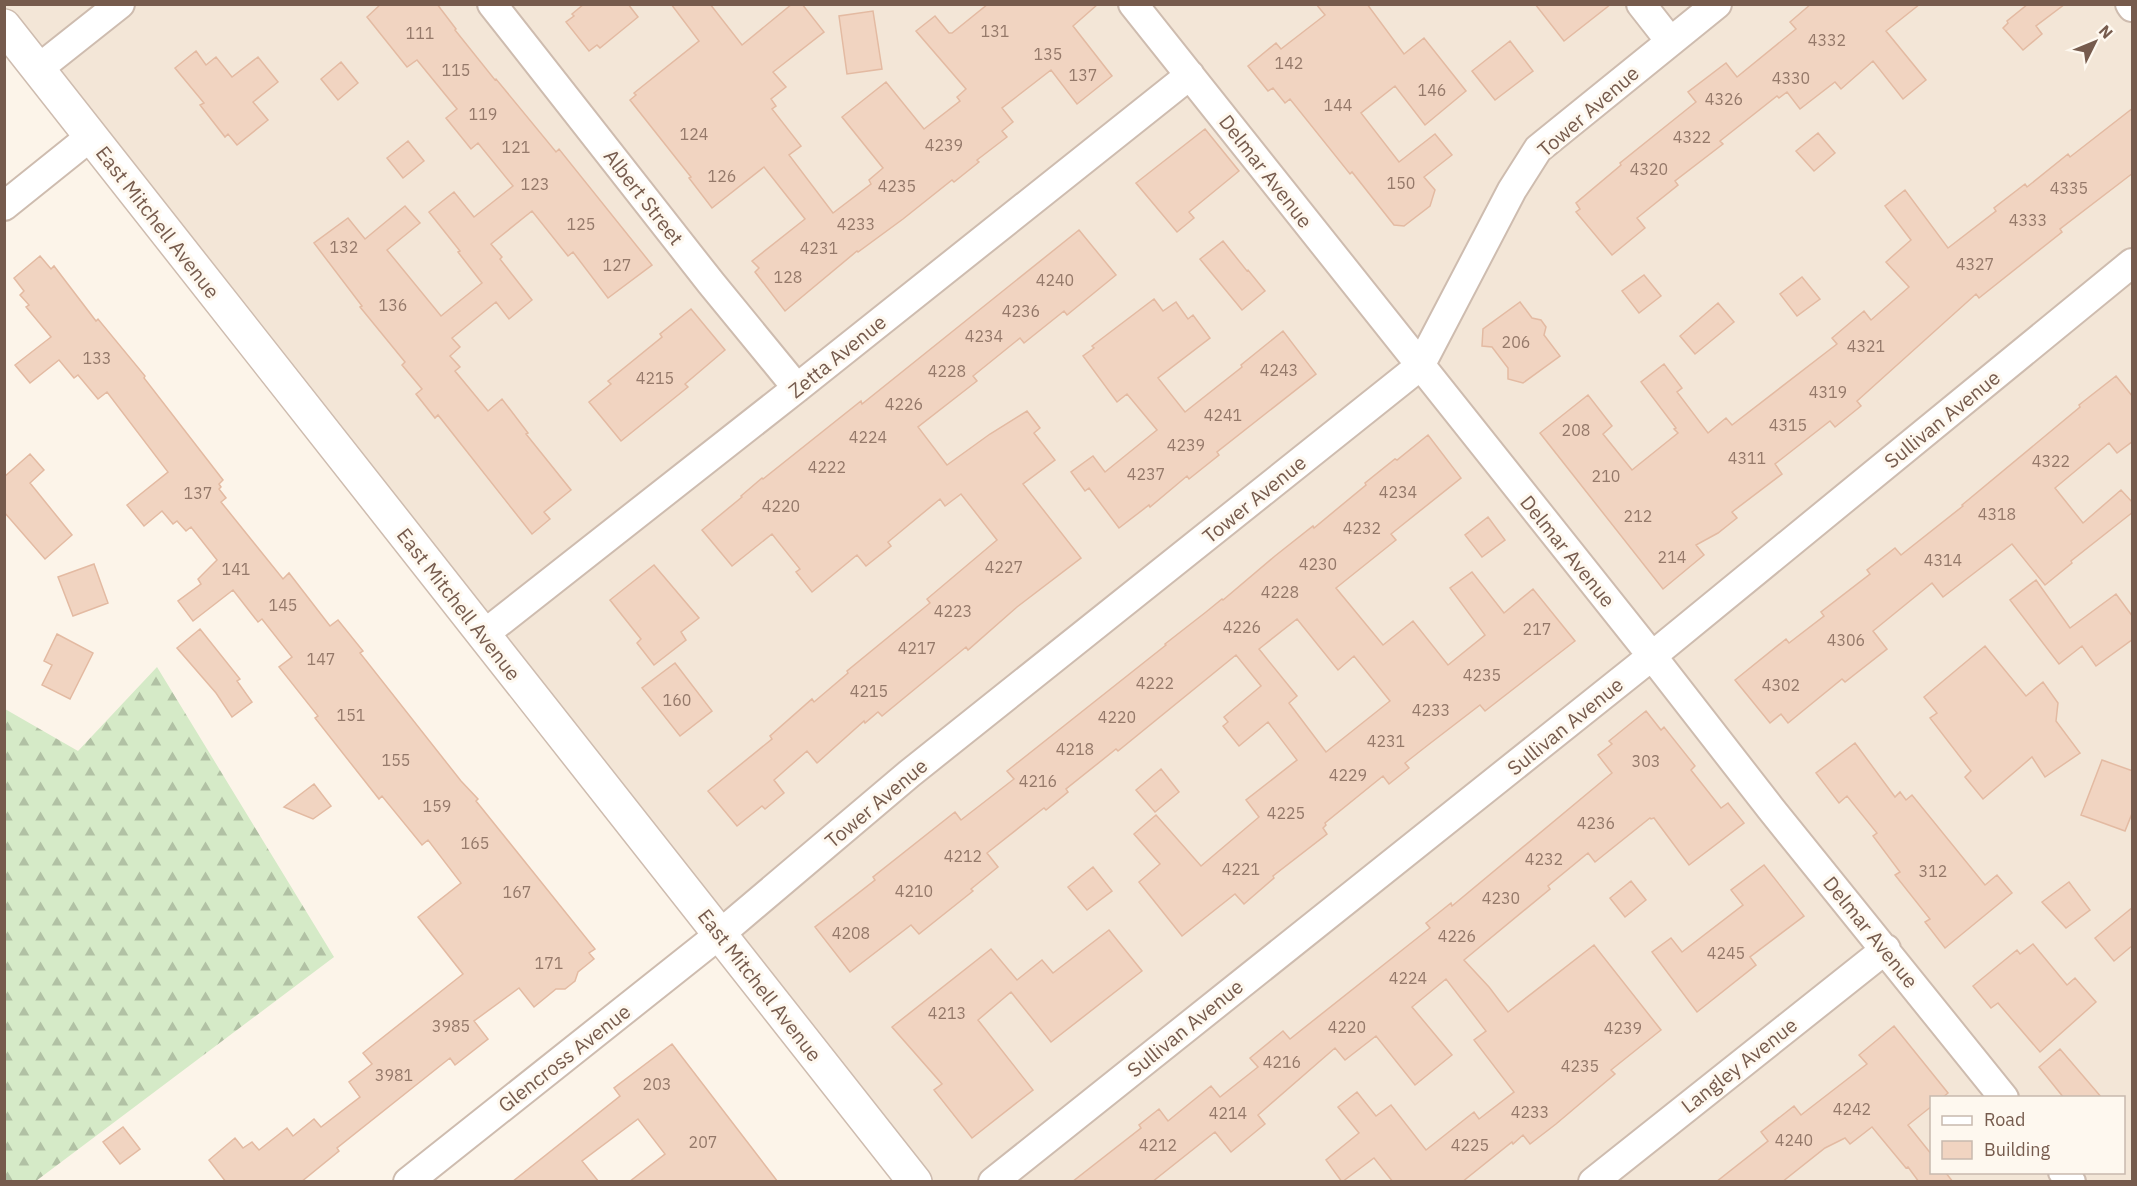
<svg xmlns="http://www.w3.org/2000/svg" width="2137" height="1186" font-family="'IBM Plex Sans',sans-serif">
  <defs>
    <pattern id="forest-firs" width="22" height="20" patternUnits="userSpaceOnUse" patternTransform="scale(1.5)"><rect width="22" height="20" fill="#d5eac7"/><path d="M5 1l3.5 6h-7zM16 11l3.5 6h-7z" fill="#b1c1a4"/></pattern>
  </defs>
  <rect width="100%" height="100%" fill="#fcf4e9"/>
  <path fill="#f3e6d7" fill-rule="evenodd" d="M5 4 2132 5V1181H915L5 26ZM1932 1098H2124V1172H1932Z"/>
  <path fill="url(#forest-firs)" d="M157 667 334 957 36 1181H5V709L78 751Z"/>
  <path fill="#f1d4c1" stroke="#e3baa2" stroke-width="1.5" fill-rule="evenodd" d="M381 4H437L456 29 455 30 495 80 496 79 556 152 559 149 652 265 608 298 573 252 568 256 532 211 491 244 502 257 500 259 532 300 509 319 496 302 452 338 460 347 450 356 460 367 455 371 488 411 502 399 528 433 526 434 571 490 544 512 550 519 532 534 438 415 435 418 416 394 422 389 402 365 405 362 360 307 362 306 314 243 348 218 365 239 405 206 420 223 387 250 441 316 482 283 458 252 460 251 429 212 454 192 474 217 513 186 478 143 471 149 446 118 457 109 417 60 407 67 367 17Z
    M584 4H628L638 17 600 48 597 45 589 51 566 22 574 16 572 14Z
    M671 4H710L742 45 792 4H802L824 32 773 72 786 87 771 99 776 106 772 109 801 146 789 155 833 213 871 184 869 180 883 168 842 117 886 82 924 129 960 101 957 97 966 89 916 31 935 16 949 33H952L988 4H1098L1073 26 1112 76 1077 104 1051 70 1002 108 1013 122 1002 131 1007 137 977 160 979 162 954 182 952 180 903 219 858 252 857 251 785 311 755 272 759 268 752 261 805 219 764 167 712 208 689 178 691 177 630 100 636 95 634 93 699 41Z
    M1316 4H1367L1404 54 1424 38 1466 91 1425 125 1395 86 1361 113 1399 162 1435 134 1452 155 1424 177 1435 190 1430 206 1404 226 1394 225 1352 172 1350 174 1290 99 1285 103 1273 88 1268 91 1248 66 1276 43 1281 49 1325 15Z
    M1535 4H1611L1564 41Z
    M1811 4H1920L1886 31 1926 80 1903 99 1873 61 1841 89 1835 82 1800 109 1787 92 1779 98 1777 96 1720 141 1723 144 1675 181 1678 185 1637 218 1645 228 1612 255 1576 212 1580 209 1576 203 1621 165 1620 163 1696 102 1688 92 1726 63 1737 77 1796 29 1790 22Z
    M2028 4H2065L2036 26 2042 34 2023 50 2003 28 2008 23 2007 21Z
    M873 11 882 69 847 74 839 16Z
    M1510 41 1533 71 1495 100 1472 71Z
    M196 51 206 65 216 57 232 77 258 57 278 82 253 102 268 120 237 145 228 134 225 137 200 105 204 103 175 68Z
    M341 62 358 83 338 100 321 79Z
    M2133 108V173L2060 229 2062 232 1979 298 1976 294 1857 401 1861 406 1835 427 1830 421 1775 464 1782 474 1732 512 1737 518 1718 533 1696 545 1704 555 1663 589 1540 433 1588 395 1612 426 1603 434 1632 470 1678 433 1674 429 1676 428 1641 382 1664 364 1682 388 1677 392 1708 433 1726 418 1732 425 1837 344 1832 338 1864 311 1871 320 1909 287 1886 262 1911 240 1885 206 1905 190 1948 248 1996 211 1994 208 2025 184 2027 187 2068 154 2070 157Z
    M1205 129 1239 171 1189 212 1194 218 1177 232 1136 183Z
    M1818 133 1835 153 1814 171 1796 151Z
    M408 141 424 161 403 178 387 158Z
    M1079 230 1116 275 1067 315 1064 311 1024 343 1020 338 973 376 977 381 918 427 947 465 990 434 1027 411 1040 428 1034 433 1055 460 1023 484 1081 558 1017 607 968 650 966 647 882 716 878 712 865 723 864 721 817 763 807 751 774 780 784 793 765 809 762 806 737 826 708 791 772 739 770 736 812 699 814 702 848 673 847 671 930 603 927 599 997 540 961 494 945 506 940 499 888 542 891 546 866 566 857 555 812 592 796 572 800 569 772 534 732 566 702 530 742 497 741 496 762 478 763 479 861 401 862 404Z
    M1223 241 1247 271 1248 270 1265 291 1242 310 1200 259Z
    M40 256 51 269 54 266 96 321 98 319 145 376 144 378 223 480 219 484 221 487 219 489 226 498 221 502 283 579 289 573 330 626 338 620 363 651 360 653 461 781 478 799 476 801 595 949 589 953 594 959 578 972 575 981 565 989H556L534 1007 519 988 474 1021 488 1039 455 1065 450 1058 337 1148 339 1151 301 1182H226L209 1160 235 1138 243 1148 252 1142 259 1150 287 1128 293 1136 314 1119 321 1127 360 1097 349 1082 372 1064 363 1053 463 974 418 917 461 883 428 840 422 845 382 796 379 799 315 718 318 716 279 667 292 657 262 619 258 622 233 590 193 621 178 601 201 584 198 579 217 560 191 527 186 531 177 521 173 524 162 511 144 526 127 505 168 472 107 392 98 399 78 375 74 378 59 360 30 383 15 365 51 337 26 307 29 305 20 295 24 291 14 278Z
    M1644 275 1661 296 1639 313 1622 291Z
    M1802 277 1820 299 1797 316 1780 294Z
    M1154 299 1163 311 1176 302 1188 319 1193 315 1210 338 1158 378 1185 412 1242 367 1241 365 1283 331 1316 374 1217 452 1219 455 1189 479 1187 476 1150 507 1149 505 1119 528 1089 488 1085 491 1071 472 1093 456 1105 472 1157 430 1127 394 1117 402 1083 356 1094 348 1092 346Z
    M1520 302 1532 318 1541 320 1546 327 1544 335 1560 356 1523 383 1508 379V368L1492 347 1482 346 1483 329Z
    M1718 303 1734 322 1695 354 1680 336Z
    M691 309 725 350 685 384 688 387 621 441 589 402 611 384 608 381 662 337 660 334Z
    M2116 376 2133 397V441L2117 453 2109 443 2055 488 2083 523 2121 490 2133 503V512L2071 561 2072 563 2045 585 2012 544 1943 597 1932 583 1873 631 1887 649 1845 682 1842 679 1788 723 1781 714 1770 723 1735 680 1786 639 1789 643 1824 616 1821 612 1870 574 1867 570 1895 548 1901 555 1963 506 1962 505 2080 407 2079 405Z
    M1428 435 1461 478 1391 534 1396 540 1336 588 1383 645 1413 621 1448 665 1485 635 1450 588 1472 572 1504 613 1533 589 1575 641 1485 711 1480 705 1428 745 1405 763 1409 768 1389 784 1383 776 1325 823 1326 825 1323 828 1327 834 1273 876 1274 878 1244 904 1235 894 1182 936 1139 882 1160 864 1134 834 1156 815 1201 866 1259 817 1246 800 1297 760 1268 722 1239 746 1223 726 1228 722 1224 717 1261 686 1236 655 1118 751 1116 749 1066 789 1068 792 1046 810 1044 808 1040 811 987 853 998 867 971 889 973 891 919 934 911 925 850 972 815 927 875 880 873 877 955 812 961 820 1014 779 1007 771 1166 645 1165 644 1206 612 1222 599 1223 600 1275 556 1313 526 1314 528 1366 485 1365 483 1395 459 1397 460ZM1297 619 1338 670 1354 656 1390 701 1326 752 1289 703 1297 696 1259 649Z
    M30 454 44 470 30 483 72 535 45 559 4 512V477Z
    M1488 517 1505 540 1482 557 1465 535Z
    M94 564 108 603 73 616 58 577Z
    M654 565 699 618 681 632 686 640 654 665 637 643 641 639 610 600Z
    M2036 580 2070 628 2116 594 2133 617V639L2096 666 2082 646 2059 664 2010 600Z
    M200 629 240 679 237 681 252 702 232 717 216 693 177 648Z
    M57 634 93 653 70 699 42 685 52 665 44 661Z
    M1985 646 2026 696 2043 682 2058 703 2056 721 2080 753 2045 777 2032 757 1983 799 1965 777 1971 771 1930 718 1937 713 1924 697Z
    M675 663 712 711 680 736 642 688Z
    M1646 711 1661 730 1664 727 1695 766 1691 770 1721 808 1728 803 1744 823 1689 865 1654 818 1651 819 1650 818 1595 862 1588 853 1548 886 1550 889 1464 960 1489 987 1508 1012 1594 945 1661 1030 1611 1070 1615 1074 1556 1124 1530 1144 1523 1135 1513 1144 1512 1142 1462 1182H1393L1374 1158 1342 1182 1326 1160 1359 1133 1338 1107 1357 1092 1376 1116 1391 1105 1426 1150 1474 1112 1479 1119 1514 1092 1474 1040 1486 1031 1446 979 1412 1007 1452 1055 1415 1085 1376 1036 1345 1060 1335 1048 1258 1115 1265 1124 1231 1152 1215 1132 1152 1182H1072L1141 1128 1139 1125 1159 1109 1168 1121 1211 1086 1220 1097 1258 1067 1250 1058 1283 1031 1290 1039 1430 928 1426 923 1451 903 1452 906 1612 773 1598 755 1612 744 1609 741Z
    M1855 743 1895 797 1900 792 1906 800 1912 795 1985 885 1997 875 2012 893 1945 948 1925 922 1930 919 1895 875 1900 872 1873 836 1877 833 1847 796 1839 803 1816 773Z
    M2102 760 2133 771V811L2125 831 2081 815Z
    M1161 769 1179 792 1155 812 1136 790Z
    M314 784 331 806 313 819 284 807Z
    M1764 865 1804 916 1750 957 1756 965 1697 1012 1652 952 1671 938 1682 952 1743 905 1731 890Z
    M1093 867 1112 891 1087 910 1068 887Z
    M1631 881 1646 900 1625 917 1610 898Z
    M2069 882 2090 910 2066 928 2042 902Z
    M2133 907V945L2114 961 2095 938Z
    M1109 930 1142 971 1051 1042 1011 992 978 1020 1033 1090 972 1138 934 1090 942 1084 892 1027 991 949 1017 980 1042 960 1053 973Z
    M2033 944 2067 985 2075 978 2096 1002 2040 1052 1998 1003 1991 1008 1973 986 2017 950 2020 954Z
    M1894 1026 1948 1093 1942 1098H1932V1106L1908 1125 1932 1155V1173H1946L1953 1182H1919L1908 1167 1906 1168 1872 1127 1850 1144 1845 1138 1825 1148 1782 1182H1716L1768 1141 1761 1132 1794 1106 1801 1115 1867 1064 1859 1055Z
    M672 1044 778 1182H629L665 1154 638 1119 582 1161 599 1182H512L620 1096 614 1088Z
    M2060 1049 2102 1098H2064L2039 1067Z
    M123 1127 140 1149 120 1164 103 1142Z"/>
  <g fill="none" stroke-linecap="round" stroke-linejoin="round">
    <defs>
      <path id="minor" d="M492 4 711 283 797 388
        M1133 4 1652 656 1771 809 2004 1098
        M1641 4 1670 41
        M2130 4 2132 7
        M38 69 120 4
        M4 206 90 137
        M483 635 797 388 1190 75
        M2063 1172 2071 1182
        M408 1182 720 934 909 774 1420 366 1512 190 1538 149 1717 4
        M993 1182 1652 656 2132 263
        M1593 1182 1886 949"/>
      <path id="tertiary" d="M4 26 915 1182"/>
    </defs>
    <use href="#minor" stroke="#cebcaf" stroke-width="32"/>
    <use href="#tertiary" stroke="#cebcaf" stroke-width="36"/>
    <use href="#minor" stroke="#fff" stroke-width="28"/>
    <use href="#tertiary" stroke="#fff" stroke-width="33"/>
  </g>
  <g text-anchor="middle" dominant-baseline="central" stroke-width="6" stroke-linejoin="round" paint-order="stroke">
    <g font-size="16" fill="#95796a">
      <text x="995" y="31">131</text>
      <text x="420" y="33">111</text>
      <text x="1827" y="40">4332</text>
      <text x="1048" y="54">135</text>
      <text x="1289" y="63">142</text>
      <text x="456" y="70">115</text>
      <text x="1083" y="75">137</text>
      <text x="1791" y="78">4330</text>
      <text x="1432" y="90">146</text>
      <text x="1724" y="99">4326</text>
      <text x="1338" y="105">144</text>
      <text x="483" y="114">119</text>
      <text x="694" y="134">124</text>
      <text x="1692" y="137">4322</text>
      <text x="944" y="145">4239</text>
      <text x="516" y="147">121</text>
      <text x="1649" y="169">4320</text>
      <text x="722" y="176">126</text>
      <text x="1401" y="183">150</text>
      <text x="535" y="184">123</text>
      <text x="897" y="186">4235</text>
      <text x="2069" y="188">4335</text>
      <text x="2028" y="220">4333</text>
      <text x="581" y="224">125</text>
      <text x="856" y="224">4233</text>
      <text x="344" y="247">132</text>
      <text x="819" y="248">4231</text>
      <text x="1975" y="264">4327</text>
      <text x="617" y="265">127</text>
      <text x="788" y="277">128</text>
      <text x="1055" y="280">4240</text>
      <text x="393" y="305">136</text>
      <text x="1021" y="311">4236</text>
      <text x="984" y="336">4234</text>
      <text x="1516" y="342">206</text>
      <text x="1866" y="346">4321</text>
      <text x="97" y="358">133</text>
      <text x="1279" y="370">4243</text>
      <text x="947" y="371">4228</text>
      <text x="655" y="378">4215</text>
      <text x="1828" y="392">4319</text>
      <text x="904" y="404">4226</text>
      <text x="1223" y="415">4241</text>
      <text x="1788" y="425">4315</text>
      <text x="1576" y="430">208</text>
      <text x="868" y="437">4224</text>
      <text x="1186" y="445">4239</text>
      <text x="1747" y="458">4311</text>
      <text x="2051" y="461">4322</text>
      <text x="827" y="467">4222</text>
      <text x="1146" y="474">4237</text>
      <text x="1606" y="476">210</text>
      <text x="1398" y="492">4234</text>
      <text x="198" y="493">137</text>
      <text x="781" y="506">4220</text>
      <text x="1997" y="514">4318</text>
      <text x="1638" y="516">212</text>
      <text x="1362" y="528">4232</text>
      <text x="1672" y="557">214</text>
      <text x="1943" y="560">4314</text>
      <text x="1318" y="564">4230</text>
      <text x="1004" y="567">4227</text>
      <text x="236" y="569">141</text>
      <text x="1280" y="592">4228</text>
      <text x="283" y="605">145</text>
      <text x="953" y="611">4223</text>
      <text x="1242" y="627">4226</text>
      <text x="1537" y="629">217</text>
      <text x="1846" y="640">4306</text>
      <text x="917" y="648">4217</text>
      <text x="321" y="659">147</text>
      <text x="1482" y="675">4235</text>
      <text x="1155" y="683">4222</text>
      <text x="1781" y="685">4302</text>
      <text x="869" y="691">4215</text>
      <text x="677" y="700">160</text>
      <text x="1431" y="710">4233</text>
      <text x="351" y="715">151</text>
      <text x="1117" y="717">4220</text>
      <text x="1386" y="741">4231</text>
      <text x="1075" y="749">4218</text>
      <text x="396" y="760">155</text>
      <text x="1646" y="761">303</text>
      <text x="1348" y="775">4229</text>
      <text x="1038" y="781">4216</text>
      <text x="437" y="806">159</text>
      <text x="1286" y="813">4225</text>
      <text x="1596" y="823">4236</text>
      <text x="475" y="843">165</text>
      <text x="963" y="856">4212</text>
      <text x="1544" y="859">4232</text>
      <text x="1241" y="869">4221</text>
      <text x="1933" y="871">312</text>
      <text x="914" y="891">4210</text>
      <text x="517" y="892">167</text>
      <text x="1501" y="898">4230</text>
      <text x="851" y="933">4208</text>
      <text x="1457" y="936">4226</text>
      <text x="1726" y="953">4245</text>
      <text x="549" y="963">171</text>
      <text x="1408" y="978">4224</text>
      <text x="947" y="1013">4213</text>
      <text x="451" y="1026">3985</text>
      <text x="1347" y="1027">4220</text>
      <text x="1623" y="1028">4239</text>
      <text x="1282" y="1062">4216</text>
      <text x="1580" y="1066">4235</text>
      <text x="394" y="1075">3981</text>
      <text x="657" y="1084">203</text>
      <text x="1852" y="1109">4242</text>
      <text x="1530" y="1112">4233</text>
      <text x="1228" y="1113">4214</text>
      <text x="1794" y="1140">4240</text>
      <text x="703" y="1142">207</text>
      <text x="1158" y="1145">4212</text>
      <text x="1470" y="1145">4225</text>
    </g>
    <g font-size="20" fill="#765b4d" stroke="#fef8ef">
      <text transform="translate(1588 111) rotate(-41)">Tower Avenue</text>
      <text transform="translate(1266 171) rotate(52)">Delmar Avenue</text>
      <text transform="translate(644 197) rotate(52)">Albert Street</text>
      <text transform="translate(158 222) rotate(52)">East Mitchell Avenue</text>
      <text transform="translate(837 356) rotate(-39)">Zetta Avenue</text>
      <text transform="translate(1942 419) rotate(-39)">Sullivan Avenue</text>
      <text transform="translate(1254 499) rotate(-39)">Tower Avenue</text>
      <text transform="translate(1568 551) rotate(51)">Delmar Avenue</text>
      <text transform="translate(459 604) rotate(52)">East Mitchell Avenue</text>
      <text transform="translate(1565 726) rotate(-39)">Sullivan Avenue</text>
      <text transform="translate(876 803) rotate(-40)">Tower Avenue</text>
      <text transform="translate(1871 932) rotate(51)">Delmar Avenue</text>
      <text transform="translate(760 985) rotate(52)">East Mitchell Avenue</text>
      <text transform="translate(1185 1028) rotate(-39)">Sullivan Avenue</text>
      <text transform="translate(564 1058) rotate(-38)">Glencross Avenue</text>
      <text transform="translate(1739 1065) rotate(-38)">Langley Avenue</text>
    </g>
  </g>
  <rect width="2137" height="1186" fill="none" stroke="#765b4d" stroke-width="12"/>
  <rect x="1930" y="1096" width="195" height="78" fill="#fef8ef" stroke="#c8b9ae" stroke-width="1.5"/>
  <rect x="1942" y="1116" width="30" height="9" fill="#ffffff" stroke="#c8b9ae" stroke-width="1.5"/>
  <text x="1984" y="1126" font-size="18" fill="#765b4d">Road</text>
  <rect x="1942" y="1141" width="30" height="18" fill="#f1d4c1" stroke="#c8b9ae" stroke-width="1.5"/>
  <text x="1984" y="1156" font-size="18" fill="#765b4d">Building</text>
  <g transform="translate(2095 42) rotate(47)" stroke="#fef8ef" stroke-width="4.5" paint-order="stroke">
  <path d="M0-4.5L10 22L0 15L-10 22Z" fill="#765b4d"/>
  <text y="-9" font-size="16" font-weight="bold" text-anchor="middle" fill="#765b4d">N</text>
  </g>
</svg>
